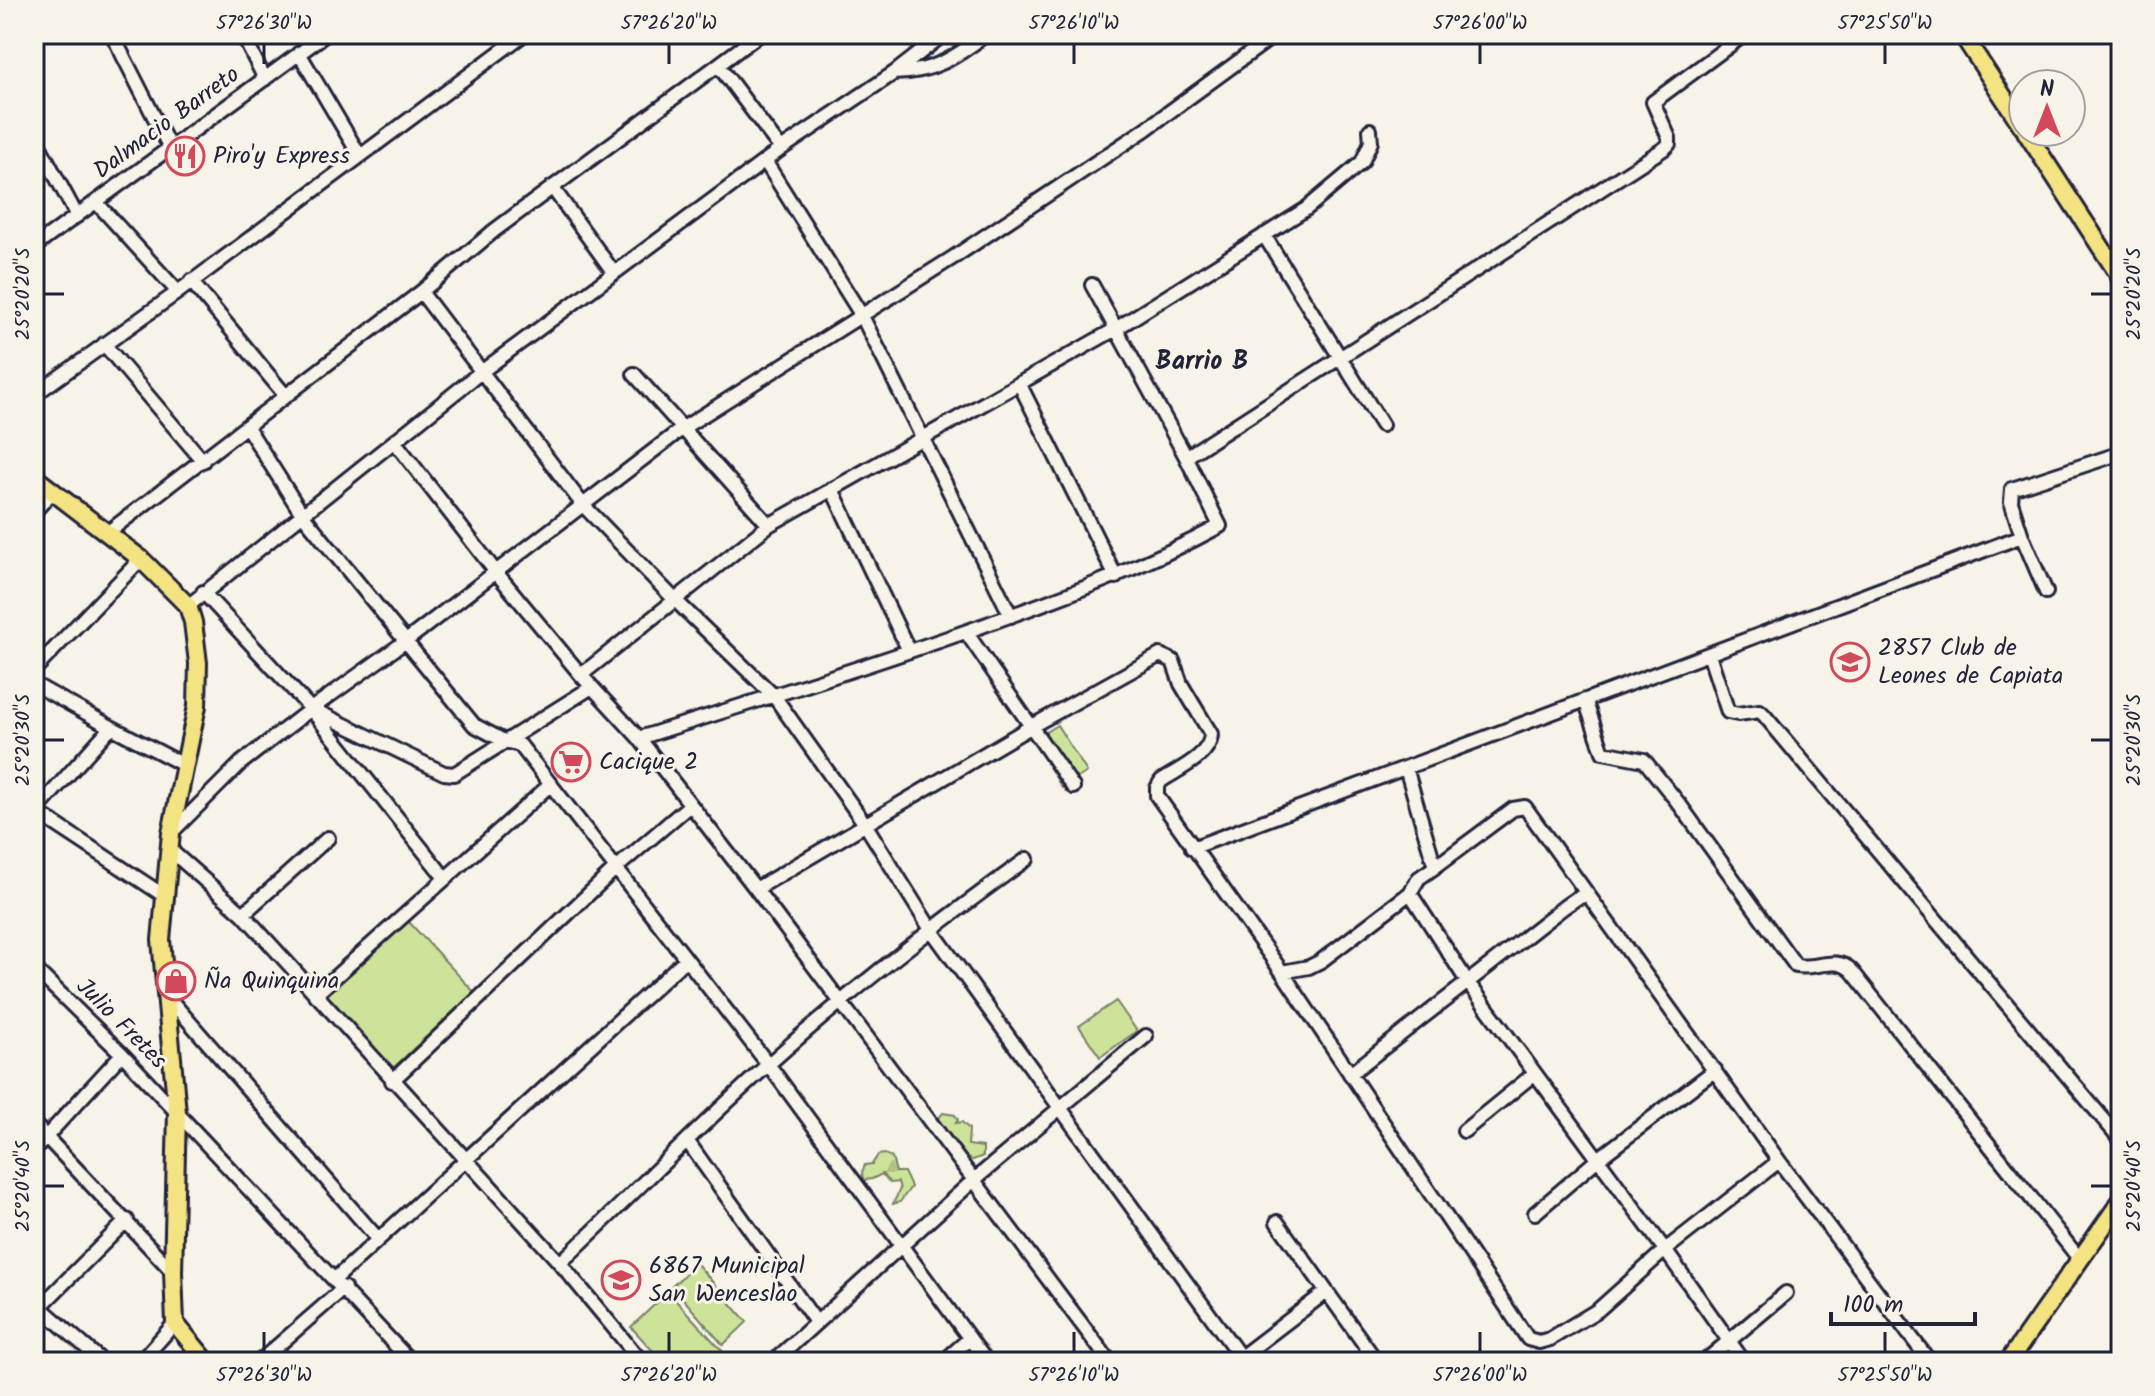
<svg xmlns="http://www.w3.org/2000/svg" width="2155" height="1396" font-family="Kalam,sans-serif">
  <defs>
    <pattern id="forest-firs" width="22" height="20" patternUnits="userSpaceOnUse" patternTransform="scale(2)"><rect width="22" height="20" fill="#cde399"/><path d="M5 1l3.5 6h-7zM16 11l3.5 6h-7z" fill="#b0c285"/></pattern>
  </defs>
  <rect width="100%" height="100%" fill="#f7f3e8"/>
  <filter id="ink" filterUnits="userSpaceOnUse"><feTurbulence type="fractalNoise" baseFrequency=".0125" numOctaves="2"/><feDisplacementMap in="SourceGraphic" scale="16" xChannelSelector="R" yChannelSelector="G"/><feConvolveMatrix kernelMatrix="1 2 1 2 8 2 1 2 1" color-interpolation-filters="sRGB"/></filter>
  <g filter="url(#ink)">
    <path fill="url(#forest-firs)" stroke="#78826a" stroke-width="2" d="M943 1113 955 1115 958 1120 956 1123 962 1122 969 1129 968 1145 983 1147V1156L973 1160 961 1157C955 1142 945 1134 935 1122Z
      M885 1154 892 1158 896 1172H904L911 1187 900 1202 893 1204 900 1189 898 1182 890 1183 882 1174 872 1179 863 1180 862 1172 865 1165 872 1164 878 1155Z"/>
    <path fill="#cde399" stroke="#78826a" stroke-width="2" d="M1057 725 1087 772 1062 788 1033 740Z
      M408 921 474 992 393 1068 326 996Z
      M1116 1001 1137 1031 1100 1057 1079 1026Z
      M697 1264 747 1322 723 1345 672 1286Z
      M668 1292 726 1355 718 1362H663L631 1327Z"/>
    <g fill="none" stroke-linecap="round" stroke-linejoin="round">
      <defs>
        <path id="minor" d="M112 34 170 148
          M242 34 265 79
          M299 53 360 156
          M718 65 781 149
          M894 73C932 73 957 57 986 34
          M34 136 77 216
          M765 161 862 316 1011 616
          M552 187 614 273
          M96 202 178 292
          M1264 235 1382 425
          M34 247 326 34
          M191 281 285 395
          M421 292 583 505 675 600 774 696 865 824 930 928 1244 1362
          M104 344 203 461
          M634 374 769 525
          M1020 385 1116 577
          M34 395 178 292 524 34
          M247 427 302 514 474 725 504 741 520 745 768 1064 987 1362
          M395 442 495 571 581 675
          M1186 457 1665 148 1669 144V138L1653 102 1745 34
          M832 489 909 651
          M34 512 53 491
          M107 533 421 292 495 230 760 34
          M2022 536 2046 592
          M203 592 311 709 445 878
          M188 606 481 372 781 149 894 73 944 34
          M966 632 1073 787
          M1709 654 1728 712 1738 714 1760 711 1764 715 2121 1140
          M34 670 141 559
          M34 684 111 727
          M1585 700 1603 752 1644 760 1680 805 1796 966C1815 970 1836 955 1852 971L2081 1261
          M314 710 444 773 454 774 592 687
          M639 738C753 702 867 667 979 627 1062 597 1143 568 1220 526L1186 457 1092 285
          M1406 768 1435 867 1419 878 1410 893 1467 981 1665 1250 1744 1362
          M34 810 163 895
          M34 813 111 727 186 766
          M171 833 241 763 311 709 406 641 683 428 954 257 1146 129 1276 34
          M1192 848 2022 536 2011 502 2012 489 2121 453
          M169 849 243 914 560 1263 642 1362
          M1435 867 1513 809 1525 807 1779 1161 1930 1362
          M756 889 1032 726 1160 655 1173 661 1181 684 1211 734C1211 756 1177 770 1161 781L1157 788V796L1282 972 1309 967 1321 961 1410 893
          M243 914 328 838
          M34 968 122 1054 411 1362
          M1282 972 1528 1339 1539 1342 1550 1339 1598 1310 1665 1250 1779 1161
          M166 995 378 1239
          M315 995 551 784
          M1350 1074 1564 907 1577 898 1588 895
          M392 1081 615 869 690 805
          M34 1124 173 1272
          M1464 1131 1534 1074
          M688 1142 816 1322
          M34 1150 122 1054
          M1535 1213 1598 1159 1715 1070
          M1277 1222 1377 1362
          M560 1263C630 1197 698 1127 771 1062 852 989 938 923 1027 859
          M335 1279 685 960
          M34 1302 103 1362
          M34 1313 127 1220
          M1237 1360 1326 1292
          M140 1362 175 1323
          M259 1362 344 1288
          M773 1362 974 1180 1146 1036
          M943 1362 969 1339
          M1110 1362 756 889 639 738 581 675 769 525 1114 330 1306 209 1362 162 1371 142 1370 130
          M1704 1362 1786 1293"/>
        <path id="major" d="M1962 34 2023 127
          M2026 132 2121 278
          M34 477 141 559 188 606 193 622 198 663 197 706 171 833 161 940 177 1112 173 1272 175 1323 207 1362
          M2008 1362 2121 1201"/>
      </defs>
      <use href="#minor" stroke="#22223b" stroke-width="18"/>
      <use href="#major" stroke="#22223b" stroke-width="22"/>
      <use href="#minor" stroke="#f7f3e8" stroke-width="12"/>
      <use href="#major" stroke="#f4e382" stroke-width="16"/>
    </g>
  </g>
  <path fill="none" stroke="#22223b" stroke-width="3" d="M264 44V64M669 44V64M1074 44V64M1480 44V64M1885 44V64M44 294H64M2091 294H2111M44 740H64M2091 740H2111M44 1186H64M2091 1186H2111M264 1332V1352M669 1332V1352M1074 1332V1352M1480 1332V1352M1885 1332V1352"/>
  <defs>
    <symbol id="restaurant-ring" viewBox="-11 -11 22 22"><circle r="9.5" fill="#f7f3e8" stroke="#d1495b" stroke-width="1.5"/><path d="M-5-6h1v4h1v-4h1v4h1v-4h1v5L-1.5 .5V6h-2V.5L-5-1ZM5-6V6H3V1.5H1.5Q1.5-4 5-6Z" fill="#d1495b"/></symbol>
    <symbol id="school-ring" viewBox="-11 -11 22 22"><circle r="9.5" fill="#f7f3e8" stroke="#d1495b" stroke-width="1.5"/><path d="M0-5L7-2L0 1L-7-2ZM-4 1L0 2.5L4 1V4Q0 6-4 4Z" fill="#d1495b"/></symbol>
    <symbol id="supermarket-ring" viewBox="-11 -11 22 22"><circle r="9.5" fill="#f7f3e8" stroke="#d1495b" stroke-width="1.5"/><path d="M-6-5.5h2.5l.6 2H6L4.5 2H-2.5L-4.4-4H-6ZM-1.5 3.2a1.3 1.3 0 1 0 .1 0ZM3 3.2a1.3 1.3 0 1 0 .1 0Z" fill="#d1495b"/></symbol>
    <symbol id="shop-ring" viewBox="-11 -11 22 22"><circle r="9.5" fill="#f7f3e8" stroke="#d1495b" stroke-width="1.5"/><path d="M-5-2.5h2.3a2.7 3.5 0 0 1 5.4 0H5L5.5 6h-11ZM-1.5-2.5h3a1.5 2.3 0 0 0-3 0Z" fill="#d1495b"/></symbol>
  </defs>
  <g fill-rule="evenodd">
    <use href="#restaurant-ring" x="163" y="134" width="44" height="44"/>
    <use href="#school-ring" x="1828" y="640" width="44" height="44"/>
    <use href="#supermarket-ring" x="549" y="740" width="44" height="44"/>
    <use href="#shop-ring" x="154" y="959" width="44" height="44"/>
    <use href="#school-ring" x="599" y="1258" width="44" height="44"/>
  </g>
  <g text-anchor="middle" dominant-baseline="central" stroke-width="6" stroke-linejoin="round" paint-order="stroke">
    <g font-size="24" fill="#22223b" stroke="#f7f3e8">
      <text transform="translate(167 123) rotate(-36)">Dalmacio Barreto</text>
      <text transform="translate(121 1024) rotate(45)">Julio Fretes</text>
    </g>
    <g font-size="24" fill="#22223b" stroke="#f7f3e8" text-anchor="start">
      <text x="213" y="156">Piro'y Express</text>
      <text x="1878" y="648">2857 Club de<tspan x="1878" dy="28">Leones de Capiata</tspan></text>
      <text x="599" y="762">Cacique 2</text>
      <text x="204" y="981">Ña Quinquina</text>
      <text x="649" y="1266">6867 Municipal<tspan x="649" dy="28">San Wenceslao</tspan></text>
    </g>
    <g font-size="26" font-weight="bold" fill="#22223b" stroke="#f7f3e8">
      <text x="1202" y="362">Barrio B</text>
    </g>
  </g>
  <rect width="2155" height="1396" fill="none" stroke="#f7f3e8" stroke-width="88"/>
  <g transform="translate(2047 108)"><circle r="38" fill="#f7f3e8" stroke="#a29fa3" stroke-width="2"/>
  <path d="M0-6L14 30L0 20L-14 30Z" fill="#d1495b"/>
  <text y="-12" font-size="22" font-weight="bold" text-anchor="middle" fill="#22223b">N</text>
  </g>
  <path d="M1831 1312v12h144v-12" fill="none" stroke="#22223b" stroke-width="4"/>
  <text x="1843" y="1312" font-size="24" fill="#22223b" stroke="#f7f3e8" stroke-width="6" paint-order="stroke">100 m</text>
  <rect x="44" y="44" width="2067" height="1308" fill="none" stroke="#22223b" stroke-width="3"/>
  <g font-size="20" text-anchor="middle" fill="#22223b">
    <text x="264" y="29">57°26'30"W</text>
    <text x="669" y="29">57°26'20"W</text>
    <text x="1074" y="29">57°26'10"W</text>
    <text x="1480" y="29">57°26'00"W</text>
    <text x="1885" y="29">57°25'50"W</text>
    <text transform="translate(22 294) rotate(-90)" y="7">25°20'20"S</text>
    <text transform="translate(2133 294) rotate(-90)" y="7">25°20'20"S</text>
    <text transform="translate(22 740) rotate(-90)" y="7">25°20'30"S</text>
    <text transform="translate(2133 740) rotate(-90)" y="7">25°20'30"S</text>
    <text transform="translate(22 1186) rotate(-90)" y="7">25°20'40"S</text>
    <text transform="translate(2133 1186) rotate(-90)" y="7">25°20'40"S</text>
    <text x="264" y="1381">57°26'30"W</text>
    <text x="669" y="1381">57°26'20"W</text>
    <text x="1074" y="1381">57°26'10"W</text>
    <text x="1480" y="1381">57°26'00"W</text>
    <text x="1885" y="1381">57°25'50"W</text>
  </g>
</svg>
